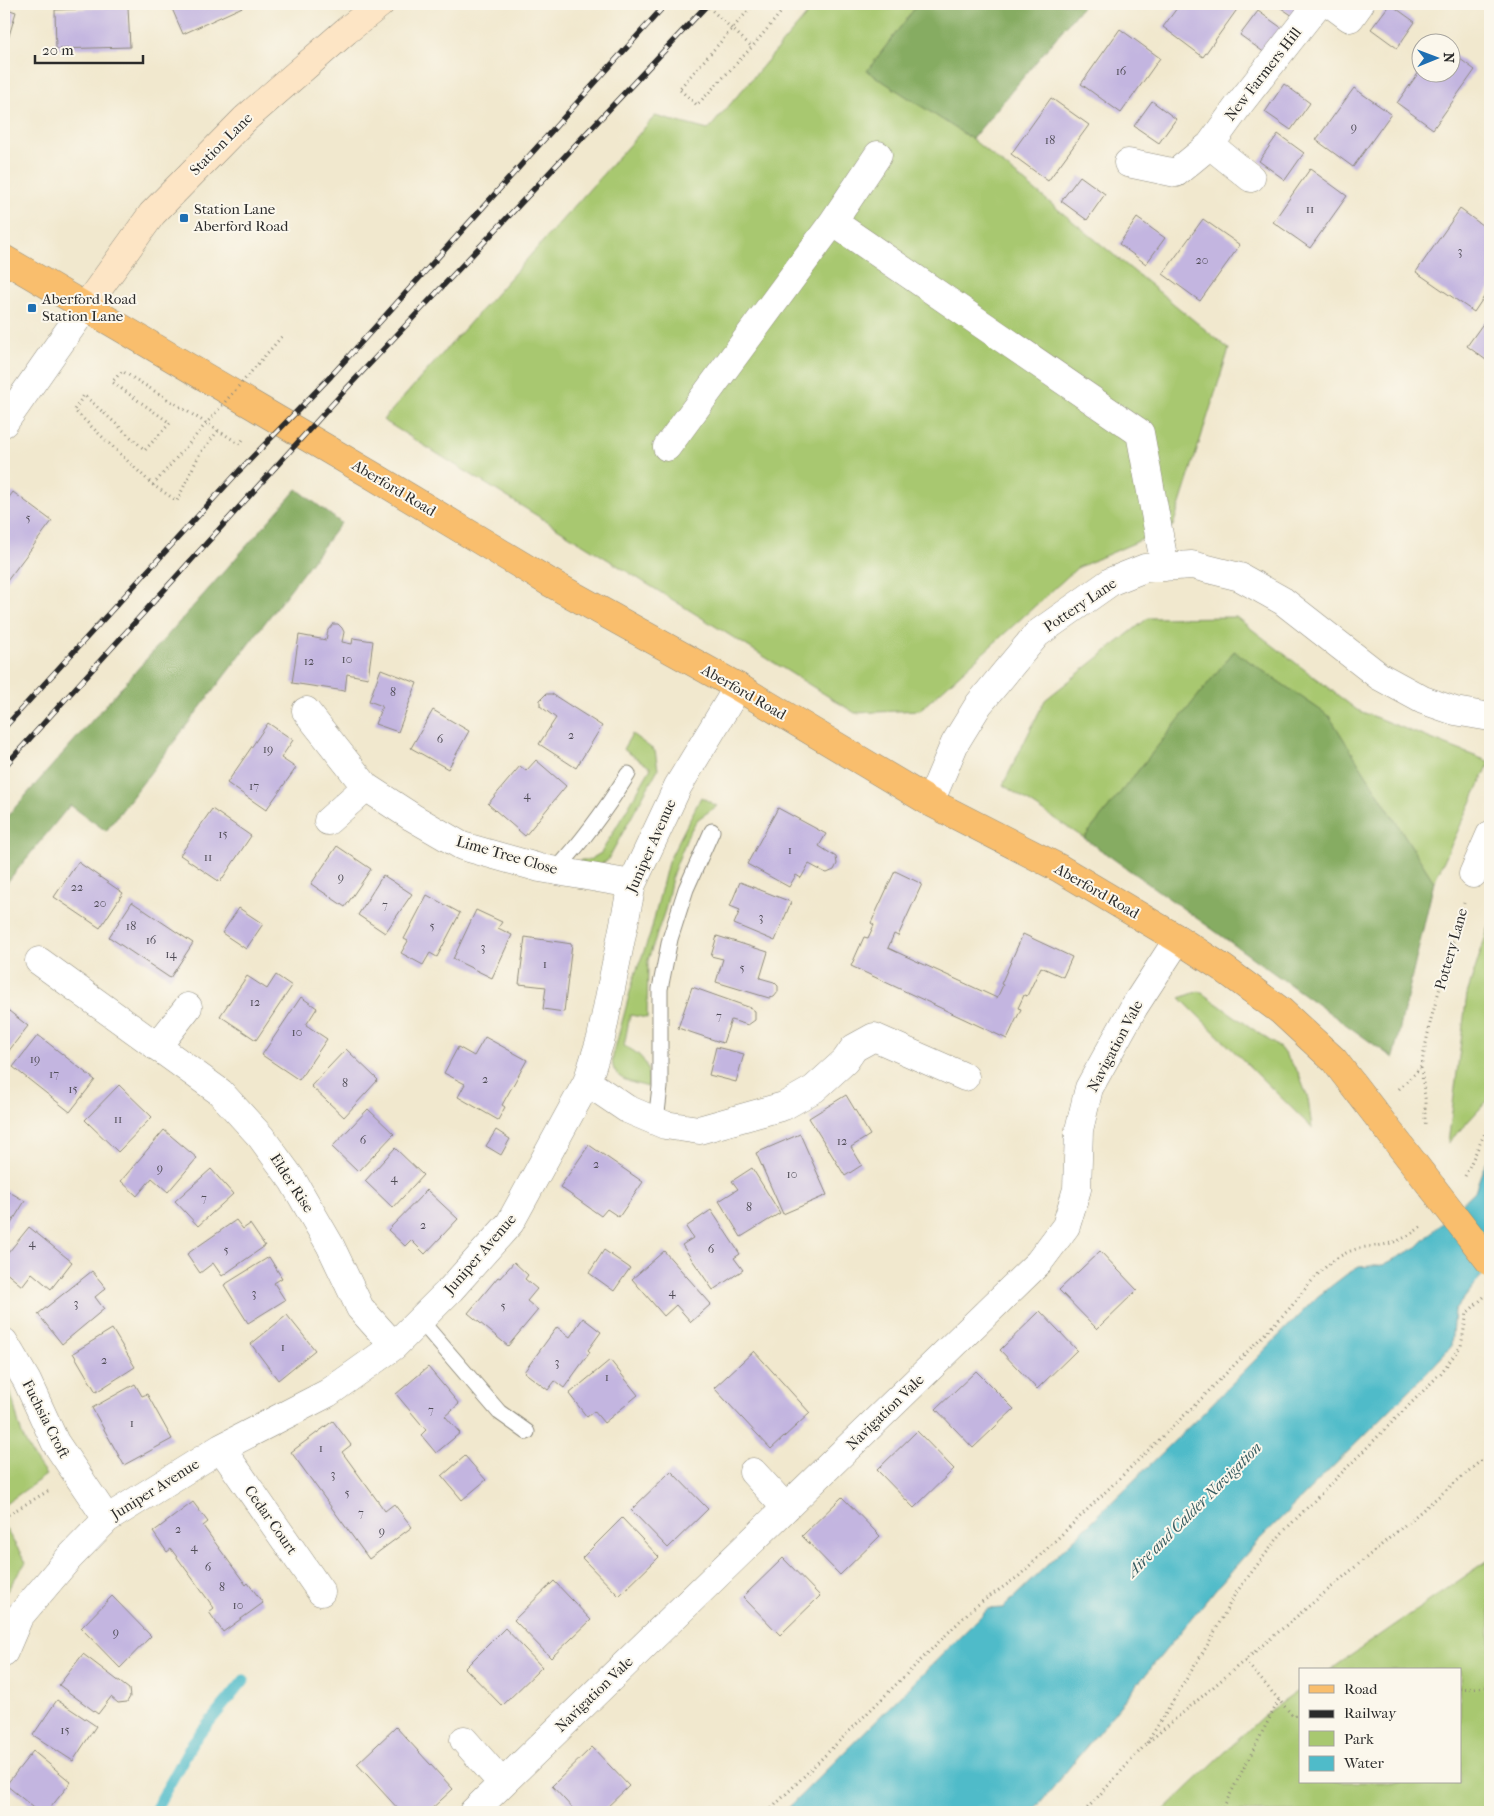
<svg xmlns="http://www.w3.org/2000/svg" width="1494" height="1816" font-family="'IM FELL French Canon',serif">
  <rect width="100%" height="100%" fill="#fbf7ec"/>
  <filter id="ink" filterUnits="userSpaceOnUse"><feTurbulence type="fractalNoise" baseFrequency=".02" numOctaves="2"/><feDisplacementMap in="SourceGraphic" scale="10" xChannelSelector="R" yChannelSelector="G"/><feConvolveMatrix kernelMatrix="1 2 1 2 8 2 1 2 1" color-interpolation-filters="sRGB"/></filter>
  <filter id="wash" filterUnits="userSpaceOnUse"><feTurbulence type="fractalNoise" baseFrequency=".0096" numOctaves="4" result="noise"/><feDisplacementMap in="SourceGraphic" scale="20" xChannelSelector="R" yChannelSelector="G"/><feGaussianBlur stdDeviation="1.12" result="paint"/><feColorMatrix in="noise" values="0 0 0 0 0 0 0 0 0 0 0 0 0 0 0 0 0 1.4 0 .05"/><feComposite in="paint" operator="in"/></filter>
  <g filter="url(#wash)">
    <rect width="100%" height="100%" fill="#f1e8ce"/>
    <path fill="#a8c870" stroke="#6a7a4e" d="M816 4H918L867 71 972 139 1229 349 1173 526 1077 568 920 710 855 713 383 420 655 116 708 130Z
      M1236 617 1357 710 1490 762 1434 882 1329 716 1234 651 1084 838 1003 785 1045 700 1148 618Z
      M632 734 655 751 658 769 607 861 594 867 579 865 581 860H589L601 853 651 768 623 749Z
      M701 797 717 806 698 819 689 833 673 873 665 910 648 960 647 1018 630 1015 624 1046C644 1055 650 1065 648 1087 631 1082 609 1080 613 1056L634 977 650 935 668 862Z
      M1490 923V1098L1448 1143 1467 994Z
      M1199 991 1280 1048 1298 1072 1308 1099 1312 1128 1180 998Z
      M4 1380C14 1395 15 1414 21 1431 26 1447 36 1461 46 1475L4 1505Z
      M4 1526 26 1562 4 1595Z
      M1490 1559V1812H1162L1263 1716 1300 1690V1782H1460V1670H1330Z"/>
    <path fill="#86ac62" stroke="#586c46" d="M918 4H1084L972 139 867 71Z
      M297 489 341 523 106 831 70 805 4 886V820Z
      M1234 651 1329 716 1434 882 1393 1058 1084 838Z"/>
    <path fill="#4fbbc9" stroke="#3d737a" d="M1490 1155V1266L1454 1311 1451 1347 1423 1377 1256 1543 1219 1585 1033 1812H784L988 1609 1003 1608 1201 1415 1317 1297 1347 1274 1359 1267 1383 1265 1417 1247 1475 1191 1482 1171Z"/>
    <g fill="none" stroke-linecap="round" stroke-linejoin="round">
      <path stroke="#4fbbc9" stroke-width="11" d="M154 1812 193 1742 244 1680"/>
    </g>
    <g id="blocks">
      <path fill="#c3b5e0" d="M170 4H249L183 34Z
        M1180 4H1241L1203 57 1163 27Z
        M1275 4H1306L1296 18Z
        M1390 4 1415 22 1397 48 1371 29Z
        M128 7 130 47 56 49 55 10Z
        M4 8 16 12 6 46 4 45Z
        M1258 11 1286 31 1269 56 1240 35Z
        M1120 29 1160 58 1121 113 1081 84Z
        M1452 53 1475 70 1433 129 1397 103 1422 68V72H1452Z
        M1284 84 1310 103 1291 130 1265 112Z
        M1354 88 1391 114 1353 167 1316 140Z
        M1051 98 1089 125 1048 181 1011 154Z
        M1152 101 1176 119 1159 143 1134 126Z
        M1278 134 1304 153 1285 180 1259 161Z
        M1310 169 1347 196 1310 248 1273 222Z
        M1080 176 1105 194 1087 220 1061 201Z
        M1460 209 1490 231V288L1474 312 1416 272Z
        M1137 218 1165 238 1146 264 1119 244Z
        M1203 219 1240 245 1200 301 1163 274Z
        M1487 318 1490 321V363L1467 346Z
        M13 492 52 521 4 585V504Z
        M333 624H338L342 628 344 632 342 642 352 644 353 638 373 641 368 678 347 674 345 691 292 683 299 635 326 640 328 630Z
        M381 669 417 683 398 732 375 724 382 706 369 701Z
        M546 694H552L602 726 576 768 539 744 556 718 540 706V700Z
        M433 710 469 731 448 769 411 748Z
        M268 723 293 740 281 758 296 768 266 810 227 783Z
        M536 760 566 786 525 836 488 804 520 766 526 771Z
        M778 808 826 834 819 846 836 857 837 864 834 870 827 873 824 872 809 864 801 878 796 875 789 887 747 864Z
        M212 809 251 836 220 882 180 855Z
        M337 846 371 869 345 907 311 884Z
        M78 862 123 893 100 928 54 897Z
        M895 871 922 884 898 936 894 934 888 948 997 998 1003 985 1001 984 1023 934 1072 957 1063 977 1041 967 1027 996 1024 995 1018 1008 1021 1009 1007 1039 851 966 864 937 868 938 874 925 871 923Z
        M383 875 412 894 385 933 358 915Z
        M740 882 791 902 775 941 734 924 740 910 730 906Z
        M427 895 460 913 437 957 430 953 423 965 401 953 408 941 404 939Z
        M132 902 193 943 170 978 109 937Z
        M239 908 263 924 246 949 222 933Z
        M476 910 502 922 498 928 512 935 492 978 453 959Z
        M717 936 768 952 760 978 774 982 778 986V992L774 997 769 998 716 982 723 959 711 956Z
        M525 937 572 944 564 1012 543 1009 546 987 519 984Z
        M276 975 292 986 256 1040 220 1016 247 976 267 989Z
        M692 987 751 1008 755 1011V1020L748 1025 731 1020 723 1043 678 1028Z
        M301 997 317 1008 306 1025 327 1039 299 1080 262 1055Z
        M4 1007 28 1026 4 1057Z
        M38 1035 95 1080 70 1112 13 1067Z
        M485 1037 527 1060 502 1105 505 1107 498 1120 458 1097 465 1084 444 1073 458 1047 474 1056Z
        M716 1047 744 1054 736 1082 709 1075Z
        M346 1049 378 1080 344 1117 311 1086Z
        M119 1085 152 1117 118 1152 85 1120Z
        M846 1095 870 1135 851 1147 862 1165 845 1176 809 1118Z
        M368 1109 394 1134 358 1172 332 1147Z
        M164 1130 197 1158 168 1192 152 1178 137 1196 121 1181Z
        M496 1130 510 1139 501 1155 486 1146Z
        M800 1134 827 1195 783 1214 756 1153Z
        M589 1145 643 1182 619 1217 607 1209 601 1216 560 1187Z
        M395 1148 423 1175 393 1208 365 1181Z
        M752 1168 780 1213 741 1237 719 1201 738 1189 732 1181Z
        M211 1169 233 1194 198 1226 175 1201Z
        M6 1190 25 1201 4 1235V1194Z
        M427 1190 458 1219 425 1254 411 1240 405 1246 388 1230Z
        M711 1210 740 1254 734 1258 743 1270 713 1290 682 1245 693 1238 686 1227Z
        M236 1220 243 1229 250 1224 265 1246 222 1276 213 1263 200 1273 187 1254Z
        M29 1227 72 1262 51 1289 32 1273 22 1286 4 1271V1258Z
        M604 1250 630 1268 614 1291 589 1273Z
        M664 1251 711 1304 691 1322 676 1305 664 1316 632 1279Z
        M1100 1251 1137 1290 1097 1329 1059 1290Z
        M269 1257 282 1278 274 1283 285 1300 248 1323 224 1285Z
        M514 1262 528 1275 525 1279 537 1289 527 1301 538 1310 508 1346 468 1313 498 1277 500 1278Z
        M92 1271 106 1288 95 1297 104 1309 62 1344 38 1314Z
        M1040 1311 1077 1350 1037 1389 1000 1350Z
        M287 1315 315 1350 278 1380 251 1344Z
        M583 1318 601 1332 588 1350 590 1352 564 1388 555 1381 548 1390 524 1372 557 1327 570 1337Z
        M112 1329 135 1367 96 1392 73 1353Z
        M754 1351 810 1413 771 1449 714 1388Z
        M610 1360 638 1395 604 1423 594 1411 587 1417 569 1394Z
        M428 1367 459 1404 445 1416 460 1433 436 1453 421 1435 426 1430 396 1394Z
        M976 1371 1014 1409 973 1448 936 1409Z
        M135 1384 142 1396 147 1394 172 1439 124 1465 92 1408Z
        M333 1421 351 1445 342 1452 385 1511 394 1504 412 1527 369 1559 291 1452Z
        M917 1431 954 1469 914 1508 877 1470Z
        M465 1456 486 1480 462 1500 442 1476Z
        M671 1471 708 1509 668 1548 631 1510Z
        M842 1497 880 1536 840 1575 802 1536Z
        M193 1502 208 1522 203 1526 246 1585 248 1583 263 1603 223 1632 209 1612 214 1608 171 1549 167 1552 153 1532Z
        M622 1518 659 1557 619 1596 582 1558Z
        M783 1558 820 1596 780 1635 743 1597Z
        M554 1581 591 1620 551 1658 514 1620Z
        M112 1596 151 1636 120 1668 81 1628Z
        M505 1628 542 1667 502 1706 465 1668Z
        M83 1654 129 1689 130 1697 127 1702 118 1703 111 1697 98 1714 59 1685Z
        M57 1700 96 1726 73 1761 33 1735Z
        M396 1727 453 1789 428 1812H401L357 1764Z
        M592 1747 629 1786 602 1812H576L552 1786Z
        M33 1751 71 1782 47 1812H39L6 1785Z"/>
    </g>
  </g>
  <g filter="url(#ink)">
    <use href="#blocks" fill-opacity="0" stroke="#8e8a7c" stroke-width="1"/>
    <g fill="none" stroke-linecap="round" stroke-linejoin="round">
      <defs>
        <path id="lane" d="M555 871C583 841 606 809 628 774
          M656 1121 660 1087V989L670 939 686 889 712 831
          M420 1320 499 1412 527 1432"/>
        <path id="street" d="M1331 4 1350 18 1360 4
          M1210 145 1251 178
          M1128 163 1176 173 1210 145 1241 102 1318 4
          M833 222 878 155
          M4 423 86 306
          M667 447 833 222 1140 433 1165 567
          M306 711 366 787 412 817 462 846 540 868 632 884
          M930 802 955 743 979 704 1037 634 1112 581 1145 568 1192 565 1240 577 1283 601 1379 676 1423 700 1455 711 1490 717
          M328 821 366 787
          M1473 874 1490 835
          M39 961 220 1092 261 1137 293 1181 330 1245 360 1308 394 1346
          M157 1047 188 1007
          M587 1082 627 1109 665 1125 699 1130 784 1106 814 1089 845 1061 854 1048 874 1037 965 1077
          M4 1342 27 1381 55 1442 107 1519
          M221 1448 321 1592
          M753 1472 786 1508
          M4 1652 19 1617 69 1558 107 1519 221 1448 328 1393 394 1346 451 1289 510 1223 587 1082 601 1038 632 884 678 786 738 687
          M464 1740 502 1783
          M473 1812 1039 1262 1066 1226 1077 1189 1079 1130 1089 1088 1134 1007 1178 939"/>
        <path id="secondary" d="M86 306 152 214 245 119 346 31 380 4"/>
        <path id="primary" d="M4 259 375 477 549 582 738 687 930 802 1059 868 1178 939 1224 969 1281 1011 1334 1060 1432 1187"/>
      </defs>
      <use href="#lane" stroke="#8e8a7c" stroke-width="17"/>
      <use href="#street" stroke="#8e8a7c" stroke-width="29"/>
      <use href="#secondary" stroke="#8e8a7c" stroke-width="29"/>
      <use href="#primary" stroke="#8e8a7c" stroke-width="29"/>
      <path stroke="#8e8a7c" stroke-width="3" stroke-dasharray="1 4" stroke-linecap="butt" d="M754 4 679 89 697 105 752 47 788 4
        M218 431 200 453 177 501 153 485 74 410 84 395 145 450 170 423 112 382 122 371 240 444 244 438
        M1421 1068 1425 1098V1124
        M1399 1089 1421 1067 1431 1019 1464 903
        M1465 1176 1490 1122
        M4 1517 48 1491
        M1245 1661 1293 1716 1300 1714
        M1460 1689 1490 1687
        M1147 1743 1208 1644 1235 1594 1281 1534 1441 1373 1461 1346 1467 1313 1486 1295
        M768 1812 973 1608 1019 1576 1199 1401 1291 1307C1308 1285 1326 1260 1353 1250 1363 1246 1376 1247 1387 1244 1400 1241 1410 1235 1421 1227
        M1084 1812 1147 1743 1490 1453
        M1221 1812 1279 1700"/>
      <use href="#lane" stroke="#fff" stroke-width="15"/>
      <use href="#street" stroke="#fff" stroke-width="28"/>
      <use href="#secondary" stroke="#fde5c5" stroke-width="28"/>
      <use href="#primary" stroke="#f9be6d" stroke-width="28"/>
      <defs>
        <path id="rail" d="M4 728 239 471 331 376 666 4
          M4 767 347 388 708 4"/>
      </defs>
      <use href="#rail" stroke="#2b2b2b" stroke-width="5.5"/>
      <use href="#rail" stroke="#fbf7ec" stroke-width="4" stroke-dasharray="11" stroke-linecap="butt"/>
      <defs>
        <path id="primary-bridge" d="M1432 1187 1490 1262"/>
      </defs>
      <use href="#primary-bridge" stroke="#8e8a7c" stroke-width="29" stroke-linecap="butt"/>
      <path stroke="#8e8a7c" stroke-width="3" stroke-dasharray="1 4" stroke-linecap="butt" d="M705 4 752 47
        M153 485 283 335"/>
      <use href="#primary-bridge" stroke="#f9be6d" stroke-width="28"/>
    </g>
  </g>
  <g fill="#1f6fb2" stroke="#fbf7ec" stroke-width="2">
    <rect x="179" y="213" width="10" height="10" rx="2.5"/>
    <rect x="27" y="303" width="10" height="10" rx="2.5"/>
  </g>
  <g text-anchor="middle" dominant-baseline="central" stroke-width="4" stroke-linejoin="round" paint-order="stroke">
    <g font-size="12" fill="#514e58">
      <text x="1121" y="71">16</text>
      <text x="1354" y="127">9</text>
      <text x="1050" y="140">18</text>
      <text x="1310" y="209">11</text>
      <text x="1460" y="251">3</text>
      <text x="1202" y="260">20</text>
      <text x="28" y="518">5</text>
      <text x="347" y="659">10</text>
      <text x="309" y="661">12</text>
      <text x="393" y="692">8</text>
      <text x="571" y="735">2</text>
      <text x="440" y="739">6</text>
      <text x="268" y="749">19</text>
      <text x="254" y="786">17</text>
      <text x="527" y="795">4</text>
      <text x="223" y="834">15</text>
      <text x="790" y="850">1</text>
      <text x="208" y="857">11</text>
      <text x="341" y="877">9</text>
      <text x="77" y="887">22</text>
      <text x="100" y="903">20</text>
      <text x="385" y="905">7</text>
      <text x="761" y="917">3</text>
      <text x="131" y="926">18</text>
      <text x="432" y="926">5</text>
      <text x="151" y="940">16</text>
      <text x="483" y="947">3</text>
      <text x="171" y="954">14</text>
      <text x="545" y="964">1</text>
      <text x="742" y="968">5</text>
      <text x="255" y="1002">12</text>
      <text x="719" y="1016">7</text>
      <text x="297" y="1032">10</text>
      <text x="35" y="1059">19</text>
      <text x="54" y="1074">17</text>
      <text x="485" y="1079">2</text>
      <text x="345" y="1083">8</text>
      <text x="73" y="1089">15</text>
      <text x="118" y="1119">11</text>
      <text x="363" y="1140">6</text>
      <text x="842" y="1141">12</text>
      <text x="596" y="1164">2</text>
      <text x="160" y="1168">9</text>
      <text x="792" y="1174">10</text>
      <text x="394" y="1178">4</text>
      <text x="204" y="1198">7</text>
      <text x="749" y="1207">8</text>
      <text x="423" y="1225">2</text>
      <text x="32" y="1243">4</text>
      <text x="711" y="1249">6</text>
      <text x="226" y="1250">5</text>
      <text x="672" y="1292">4</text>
      <text x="254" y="1293">3</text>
      <text x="76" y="1303">3</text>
      <text x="503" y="1306">5</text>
      <text x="283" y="1347">1</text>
      <text x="104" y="1360">2</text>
      <text x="557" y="1362">3</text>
      <text x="607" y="1377">1</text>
      <text x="431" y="1410">7</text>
      <text x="132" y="1423">1</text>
      <text x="321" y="1448">1</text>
      <text x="333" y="1474">3</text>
      <text x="347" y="1493">5</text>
      <text x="361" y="1513">7</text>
      <text x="178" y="1529">2</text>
      <text x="382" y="1531">9</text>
      <text x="194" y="1547">4</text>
      <text x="208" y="1567">6</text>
      <text x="222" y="1587">8</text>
      <text x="238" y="1605">10</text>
      <text x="116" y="1632">9</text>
      <text x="65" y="1730">15</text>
    </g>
    <g font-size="15" fill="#2b2b2b" stroke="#fbf7ec">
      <text transform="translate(1263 74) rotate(-52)">New Farmers Hill</text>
      <text transform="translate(221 144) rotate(-45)">Station Lane</text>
      <text transform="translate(394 488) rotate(31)">Aberford Road</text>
      <text transform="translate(1080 605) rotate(-34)">Pottery Lane</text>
      <text transform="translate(744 692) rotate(30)">Aberford Road</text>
      <text transform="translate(651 846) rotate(-66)">Juniper Avenue</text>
      <text transform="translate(507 855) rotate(16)">Lime Tree Close</text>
      <text transform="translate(1097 891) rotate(30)">Aberford Road</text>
      <text transform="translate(1451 949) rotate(-74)">Pottery Lane</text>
      <text transform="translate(1115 1046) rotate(-62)">Navigation Vale</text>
      <text transform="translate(292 1183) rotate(57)">Elder Rise</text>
      <text transform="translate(480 1254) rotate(-49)">Juniper Avenue</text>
      <text transform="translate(885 1412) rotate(-44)">Navigation Vale</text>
      <text transform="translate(46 1419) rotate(63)">Fuchsia Croft</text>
      <text transform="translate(155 1489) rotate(-32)">Juniper Avenue</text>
      <text transform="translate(271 1520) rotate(55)">Cedar Court</text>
      <text transform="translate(594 1694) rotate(-44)">Navigation Vale</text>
    </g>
    <g font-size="15" fill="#2b2b2b" stroke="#fbf7ec" text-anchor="start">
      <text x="194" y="209">Station Lane<tspan x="194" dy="17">Aberford Road</tspan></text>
      <text x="42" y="299">Aberford Road<tspan x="42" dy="17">Station Lane</tspan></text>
    </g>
    <g font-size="16" font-style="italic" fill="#385d62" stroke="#fbf7ec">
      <text transform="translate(1194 1509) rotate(-45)">Aire and Calder Navigation</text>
    </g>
  </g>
  <rect width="1494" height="1816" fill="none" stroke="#fbf7ec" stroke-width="20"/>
  <rect x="1299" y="1668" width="162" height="115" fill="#fbf7ec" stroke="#a8a59f"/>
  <rect x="1309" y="1685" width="25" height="8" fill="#f9be6d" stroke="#a8a59f"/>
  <text x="1344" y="1694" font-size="15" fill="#2b2b2b">Road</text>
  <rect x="1309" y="1710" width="25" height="8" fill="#2b2b2b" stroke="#a8a59f"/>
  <text x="1344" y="1718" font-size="15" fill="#2b2b2b">Railway</text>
  <rect x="1309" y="1731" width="25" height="15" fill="#a8c870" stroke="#a8a59f"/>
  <text x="1344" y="1744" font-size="15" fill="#2b2b2b">Park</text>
  <rect x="1309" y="1756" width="25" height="15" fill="#4fbbc9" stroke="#a8a59f"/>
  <text x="1344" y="1768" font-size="15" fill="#2b2b2b">Water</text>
  <g transform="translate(1436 58) rotate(89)"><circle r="24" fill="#fbf7ec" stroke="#a8a59f"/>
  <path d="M0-4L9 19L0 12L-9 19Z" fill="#1f6fb2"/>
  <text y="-8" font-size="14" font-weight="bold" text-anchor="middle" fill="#2b2b2b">N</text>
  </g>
  <path d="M35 55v8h108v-8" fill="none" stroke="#2b2b2b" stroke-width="2.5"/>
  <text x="42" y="55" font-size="15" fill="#2b2b2b" stroke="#fbf7ec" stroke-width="4" paint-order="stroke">20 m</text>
</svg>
